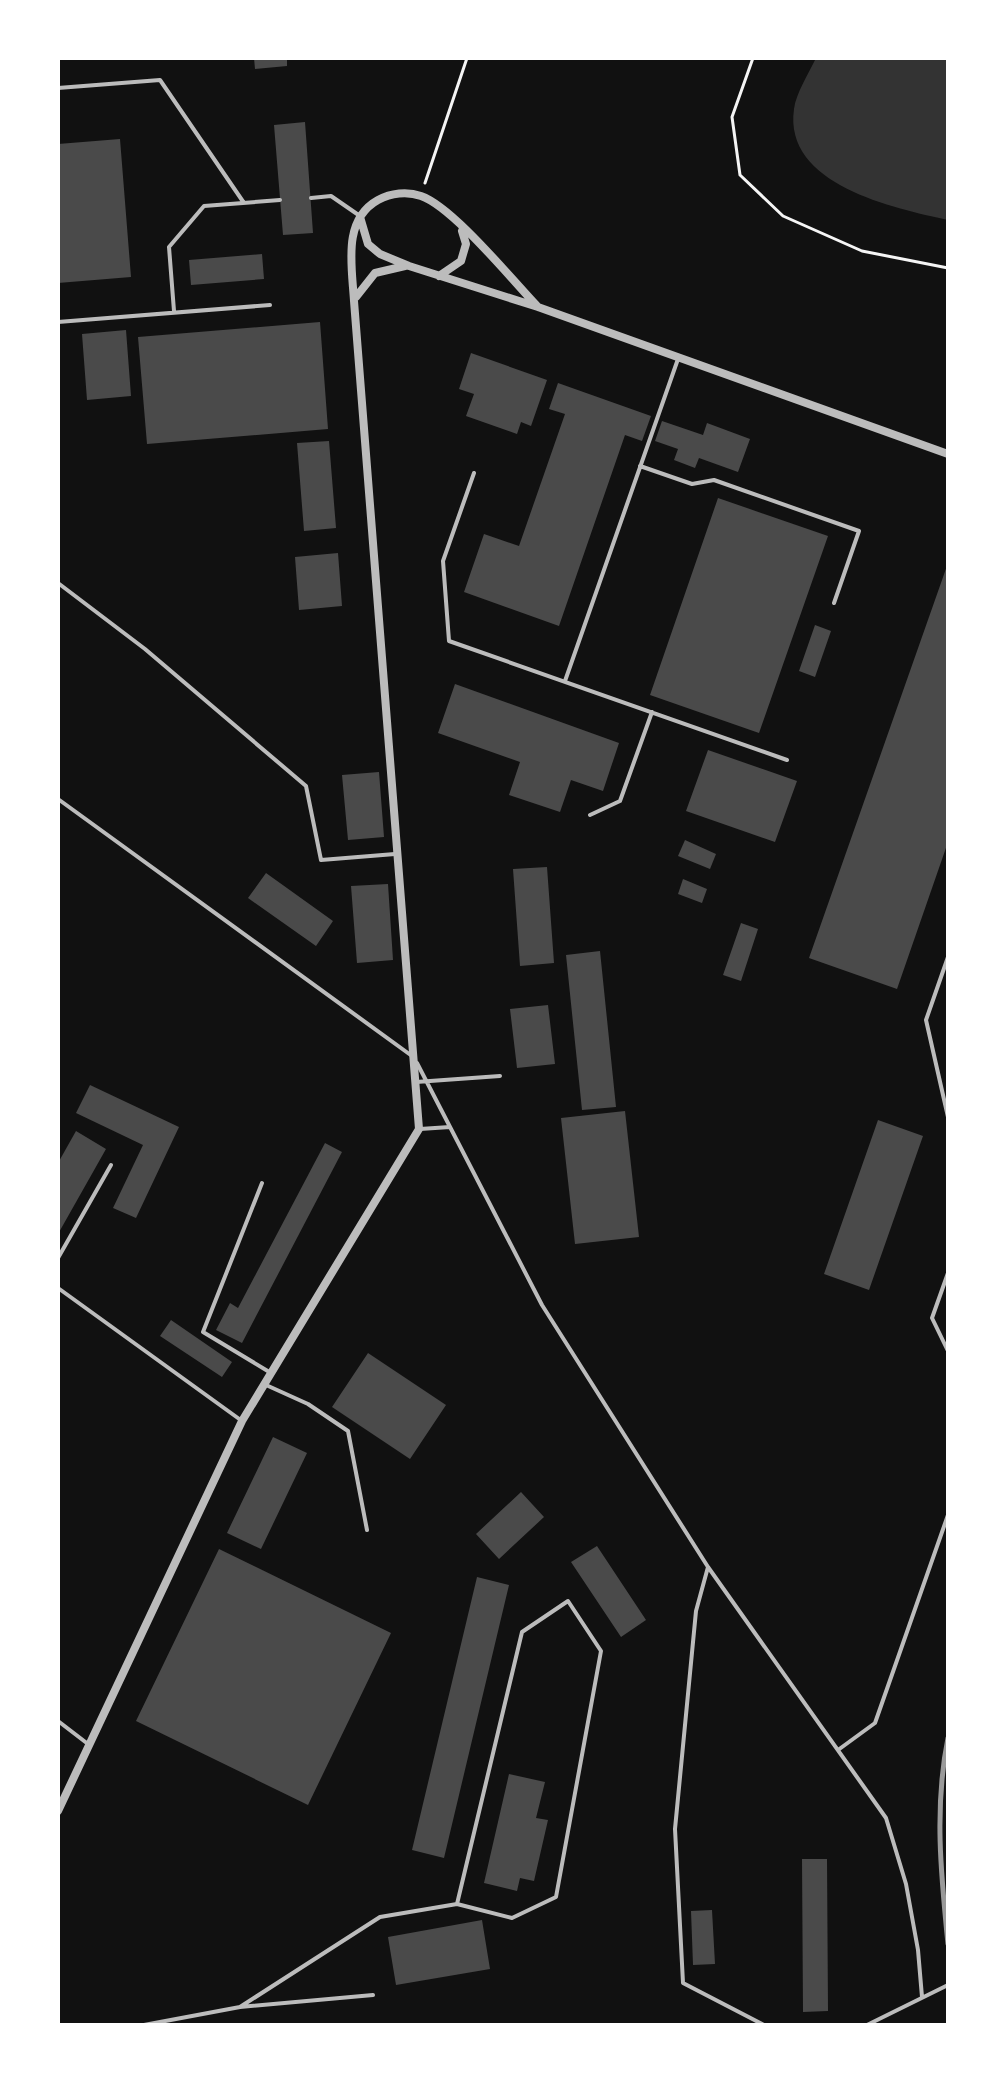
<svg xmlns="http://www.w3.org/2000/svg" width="1006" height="2083" font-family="'Alegreya Sans',sans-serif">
  <rect width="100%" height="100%" fill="#111"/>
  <path fill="#333" d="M816 58H948V220C894 208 783 185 794 109 796 93 809 73 816 58Z"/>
  <path fill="#4a4a4a" d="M254 58H287V66L255 69Z
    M305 122 313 233 283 235 274 125Z
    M120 139 131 277 58 283V144Z
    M262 254 264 279 191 285 189 260Z
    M320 322 328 429 147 444 138 337Z
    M126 330 131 396 87 400 82 334Z
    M471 353 547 380 531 426 521 422 517 434 466 416 474 394 459 389Z
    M558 383 651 416 642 441 625 435 559 626 464 592 484 534 519 546 565 414 549 409Z
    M662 421 703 435 707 423 750 439 738 472 699 458 695 468 674 460 678 449 655 441Z
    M329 441 336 528 304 531 297 443Z
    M718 498 828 536 759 733 650 695Z
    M338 553 342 606 299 610 295 557Z
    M948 563V842L897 989 809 958Z
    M815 625 831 631 815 677 799 671Z
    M455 684 619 743 603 791 571 780 560 812 509 795 520 762 438 733Z
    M708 750 797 781 775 842 686 811Z
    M379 772 384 837 348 840 342 775Z
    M685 840 716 854 710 869 678 856Z
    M547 867 554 963 520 966 513 869Z
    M266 873 333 921 316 946 248 898Z
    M683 879 707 889 702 903 678 894Z
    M388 884 393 960 357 963 351 886Z
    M741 923 758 929 741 981 723 975Z
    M600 951 616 1107 582 1110 566 955Z
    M548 1005 555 1064 517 1068 510 1009Z
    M90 1085 179 1127 136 1218 113 1208 143 1145 76 1113Z
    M625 1111 639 1237 575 1244 561 1118Z
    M878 1120 923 1136 869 1290 824 1274Z
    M76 1131 106 1149 58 1234V1163Z
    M325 1143 342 1152 242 1343 216 1330 230 1303 238 1308Z
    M171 1320 232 1362 222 1377 160 1336Z
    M368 1353 446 1405 410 1459 332 1407Z
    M273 1437 307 1453 261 1549 227 1533Z
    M521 1492 544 1517 499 1559 476 1534Z
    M597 1546 646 1620 621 1637 571 1562Z
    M219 1549 391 1633 308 1805 136 1721Z
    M477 1577 509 1585 444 1858 412 1850Z
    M509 1774 545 1782 536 1818 548 1820 534 1881 520 1878 517 1891 484 1883Z
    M802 1859H827L828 2011 803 2012Z
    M712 1910 715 1964 693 1965 691 1911Z
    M482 1920 490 1969 396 1985 388 1937Z"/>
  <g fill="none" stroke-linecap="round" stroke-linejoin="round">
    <path stroke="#f5f5f5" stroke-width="3" d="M753 58 732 117 740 175 783 216 862 251 948 268
      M425 183 467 58"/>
    <path stroke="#bcbcbc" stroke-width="4" d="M58 88 160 80 244 203
      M311 198 331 196 360 216
      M174 311 169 247 204 206 280 200
      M58 322 270 305
      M640 466 692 484 714 480 859 531 834 603
      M474 473 443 561 449 641 787 760
      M58 583 145 649 306 786 321 860 395 854
      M565 681 678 359
      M58 799 412 1056
      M590 815 620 801 652 712
      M948 957 926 1020 948 1117
      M417 1063 542 1305 708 1567 886 1818 906 1884 918 1950 922 1997
      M416 1082 500 1076
      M420 1129 450 1127
      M262 1183 203 1332 271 1373
      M58 1258 111 1165
      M948 1273 932 1318 948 1351
      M58 1288 242 1421
      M266 1385 308 1404 348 1431 367 1530
      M708 1567 696 1611 675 1829 683 1983 764 2025
      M58 1721 88 1744
      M838 1750 875 1723 948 1515
      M240 2007 380 1917 457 1904 512 1918 556 1897 601 1651 568 1601 522 1632 457 1904
      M144 2025 240 2007 373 1995
      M867 2025 948 1985"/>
    <path stroke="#bcbcbc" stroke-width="8" d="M360 217 368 244 380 254 409 266 538 307 948 454
      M439 276 461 261 466 244 462 231
      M356 297 375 273 405 266
      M58 1811 242 1421 419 1129 354 301C352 266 342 220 378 200 391 193 407 191 421 196 453 207 512 280 538 307"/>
    <path stroke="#9a9a9a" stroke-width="5" d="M948 1738C934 1807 941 1875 948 1944"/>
  </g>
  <rect width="1006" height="2083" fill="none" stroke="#ffffff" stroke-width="120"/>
</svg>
